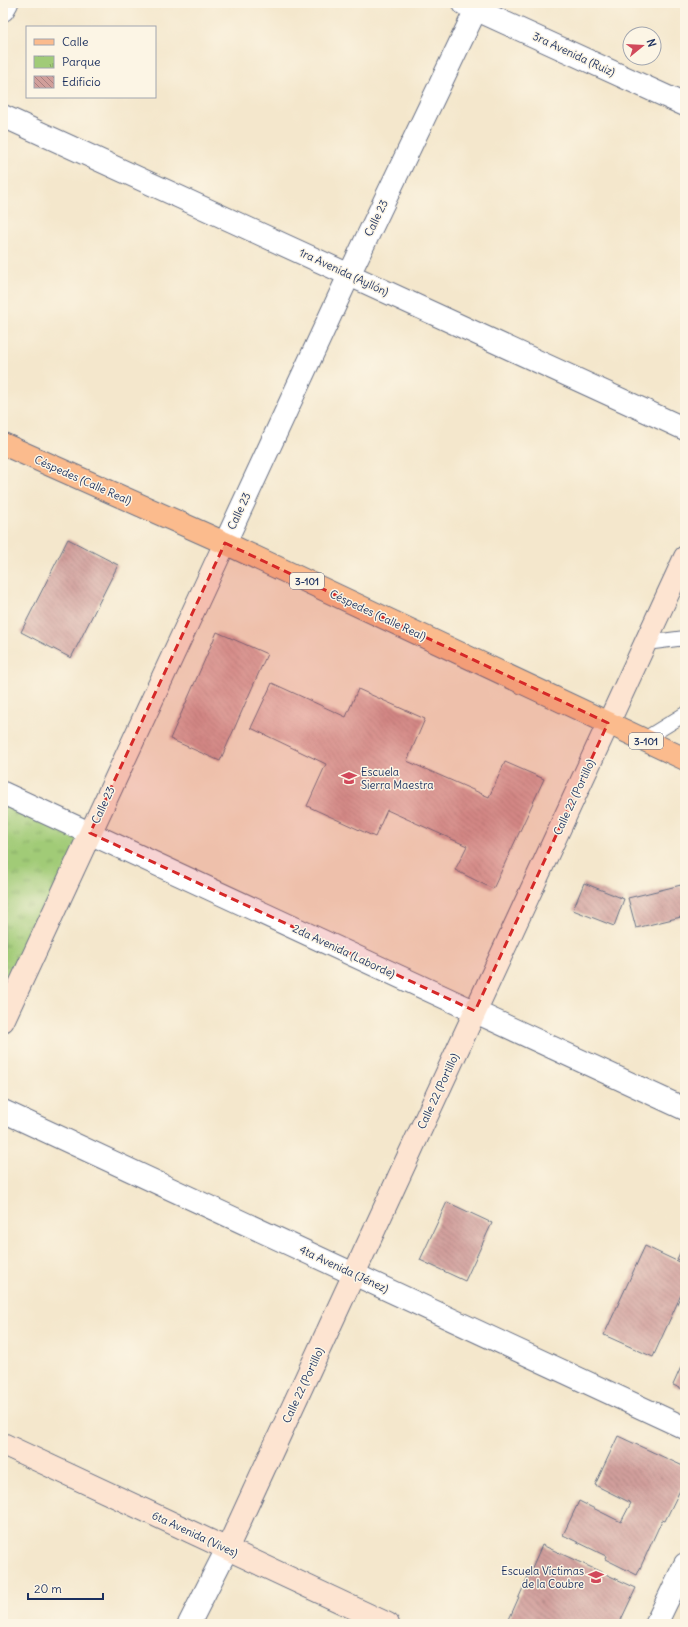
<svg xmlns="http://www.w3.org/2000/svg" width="688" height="1627" font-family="Delius,sans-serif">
  <defs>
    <pattern id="park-tufts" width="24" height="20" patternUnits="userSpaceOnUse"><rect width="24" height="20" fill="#a1cb77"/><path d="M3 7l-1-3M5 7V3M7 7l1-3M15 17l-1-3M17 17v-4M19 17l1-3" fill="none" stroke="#82a565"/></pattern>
    <pattern id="building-back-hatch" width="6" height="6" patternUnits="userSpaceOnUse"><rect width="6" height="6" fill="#d19f9b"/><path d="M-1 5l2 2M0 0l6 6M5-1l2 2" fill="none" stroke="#a98282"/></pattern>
  </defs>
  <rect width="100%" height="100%" fill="#fcf5e5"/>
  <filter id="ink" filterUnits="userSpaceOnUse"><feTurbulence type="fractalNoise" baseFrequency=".025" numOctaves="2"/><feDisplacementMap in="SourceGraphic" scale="8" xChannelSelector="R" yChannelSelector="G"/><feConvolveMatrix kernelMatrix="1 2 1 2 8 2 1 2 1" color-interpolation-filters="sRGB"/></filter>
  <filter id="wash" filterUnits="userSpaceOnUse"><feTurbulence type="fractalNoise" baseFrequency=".012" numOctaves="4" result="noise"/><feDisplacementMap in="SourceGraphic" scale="16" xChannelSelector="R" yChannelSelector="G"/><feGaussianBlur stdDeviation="0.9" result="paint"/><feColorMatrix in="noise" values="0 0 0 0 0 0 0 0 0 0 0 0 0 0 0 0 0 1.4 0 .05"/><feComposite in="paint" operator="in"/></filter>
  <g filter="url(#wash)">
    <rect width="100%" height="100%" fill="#f4e7cc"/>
    <path fill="url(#park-tufts)" stroke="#5e7d6a" d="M3 798 90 833 3 1021Z"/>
    <g id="blocks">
      <path fill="url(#building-back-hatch)" d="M68 539 118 565 71 658 21 632Z
        M217 632 267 654 220 761 170 739Z
        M272 683 346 717 358 689 425 719 407 761 489 797 505 762 544 779 493 889 455 870 467 846 387 810 375 837 307 806 326 764 251 728Z
        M584 883 624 899 614 926 573 910Z
        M681 885 685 901V916L636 928 628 898Z
        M447 1202 492 1223 465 1281 420 1260Z
        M685 1243V1263L677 1259Z
        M645 1246 685 1265V1286L653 1357 604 1335Z
        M685 1358V1390L673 1385Z
        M618 1436 685 1467V1480L665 1521 662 1520 637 1575 605 1559 606 1556 563 1535 579 1501 621 1522 631 1503 595 1485Z
        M542 1545 636 1588 619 1624H507Z"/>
    </g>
  </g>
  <g filter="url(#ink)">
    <use href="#blocks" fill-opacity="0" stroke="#676f84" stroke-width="1"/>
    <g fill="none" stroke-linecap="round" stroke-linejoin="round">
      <defs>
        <path id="service" d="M646 643 685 638
          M643 740 685 714"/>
        <path id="minor" d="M464 4 685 105
          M3 10 7 3
          M3 116 685 429
          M225 543 349 275 479 3
          M3 793 685 1109
          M3 1111 685 1428
          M189 1624 227 1549
          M656 1624 685 1564"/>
        <path id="secondary" d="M3 1021 225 543
          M3 1444 388 1624
          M227 1549 685 557"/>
        <path id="primary" d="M3 444 225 543 685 759"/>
      </defs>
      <use href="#service" stroke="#676f84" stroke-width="16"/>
      <use href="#minor" stroke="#676f84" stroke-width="24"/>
      <use href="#secondary" stroke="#676f84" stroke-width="24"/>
      <use href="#primary" stroke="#676f84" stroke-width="24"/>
      <use href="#service" stroke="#fff" stroke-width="14"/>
      <use href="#minor" stroke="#fff" stroke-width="22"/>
      <use href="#secondary" stroke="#fde4d1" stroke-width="22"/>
      <use href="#primary" stroke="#fbbb8d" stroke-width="22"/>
    </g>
  </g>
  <path fill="#d62828" fill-opacity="0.2" stroke="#d62828" stroke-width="3" stroke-dasharray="8 5" stroke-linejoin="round" d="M225 543 608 723 475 1011 90 833Z"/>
  <defs>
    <symbol id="school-bare" viewBox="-9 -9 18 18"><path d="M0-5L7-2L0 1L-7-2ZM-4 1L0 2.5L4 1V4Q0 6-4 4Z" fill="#d1495b" stroke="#fcf5e5" stroke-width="2.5" paint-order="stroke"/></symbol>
  </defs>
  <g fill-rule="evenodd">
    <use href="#school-bare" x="338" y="767" width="22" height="22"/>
    <use href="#school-bare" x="585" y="1566" width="22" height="22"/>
  </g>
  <g text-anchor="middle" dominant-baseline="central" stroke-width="3" stroke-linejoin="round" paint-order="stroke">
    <g fill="#fcf5e5" stroke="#5e6a86" stroke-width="1">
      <rect x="290" y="573" width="34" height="16" rx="3"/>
      <rect x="629" y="733" width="34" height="16" rx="3"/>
    </g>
    <g font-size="10" font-weight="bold" fill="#1b2f5e">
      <text x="307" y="581">3-101</text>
      <text x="646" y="741">3-101</text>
    </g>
    <g font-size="11" fill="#1b2f5e" stroke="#fcf5e5">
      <text transform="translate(574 54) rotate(25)">3ra Avenida (Ruiz)</text>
      <text transform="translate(376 218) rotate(-64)">Calle 23</text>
      <text transform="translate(344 272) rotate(25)">1ra Avenida (Ayllón)</text>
      <text transform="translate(83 480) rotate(24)">Céspedes (Calle Real)</text>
      <text transform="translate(239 511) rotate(-65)">Calle 23</text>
      <text transform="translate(378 615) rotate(25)">Céspedes (Calle Real)</text>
      <text transform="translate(574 797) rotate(-65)">Calle 22 (Portillo)</text>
      <text transform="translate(103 805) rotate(-65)">Calle 23</text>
      <text transform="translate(344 951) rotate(25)">2da Avenida (Laborde)</text>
      <text transform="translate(438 1091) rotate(-65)">Calle 22 (Portillo)</text>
      <text transform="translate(344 1269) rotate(25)">4ta Avenida (Jénez)</text>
      <text transform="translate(303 1385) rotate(-65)">Calle 22 (Portillo)</text>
      <text transform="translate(195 1534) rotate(25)">6ta Avenida (Vives)</text>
    </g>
    <g font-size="11" fill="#1b2f5e" stroke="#fcf5e5" text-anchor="start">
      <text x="361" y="772">Escuela<tspan x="361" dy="13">Sierra Maestra</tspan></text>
      <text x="584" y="1571" text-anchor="end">Escuela Víctimas<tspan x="584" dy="13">de la Coubre</tspan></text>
    </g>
  </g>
  <rect width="688" height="1627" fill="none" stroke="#fcf5e5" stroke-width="16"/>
  <rect x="26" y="26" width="130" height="72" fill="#fcf5e5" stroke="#a2a6af"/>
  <rect x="34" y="39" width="20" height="6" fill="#fbbb8d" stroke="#a2a6af"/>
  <text x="62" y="46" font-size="12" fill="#1b2f5e">Calle</text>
  <rect x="34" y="56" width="20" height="12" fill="url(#park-tufts)" stroke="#a2a6af"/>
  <text x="62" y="66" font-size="12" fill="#1b2f5e">Parque</text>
  <rect x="34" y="76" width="20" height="12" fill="url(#building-back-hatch)" stroke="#a2a6af"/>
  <text x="62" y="86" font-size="12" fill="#1b2f5e">Edificio</text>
  <g transform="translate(642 46) rotate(72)"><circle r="19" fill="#fcf5e5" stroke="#a2a6af"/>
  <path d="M0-3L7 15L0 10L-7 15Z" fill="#d1495b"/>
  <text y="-6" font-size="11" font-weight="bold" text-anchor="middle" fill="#1b2f5e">N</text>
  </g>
  <path d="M28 1593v6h75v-6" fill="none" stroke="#1b2f5e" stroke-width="2"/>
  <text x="34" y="1593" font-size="12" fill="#1b2f5e" stroke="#fcf5e5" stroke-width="3" paint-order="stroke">20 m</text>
</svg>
